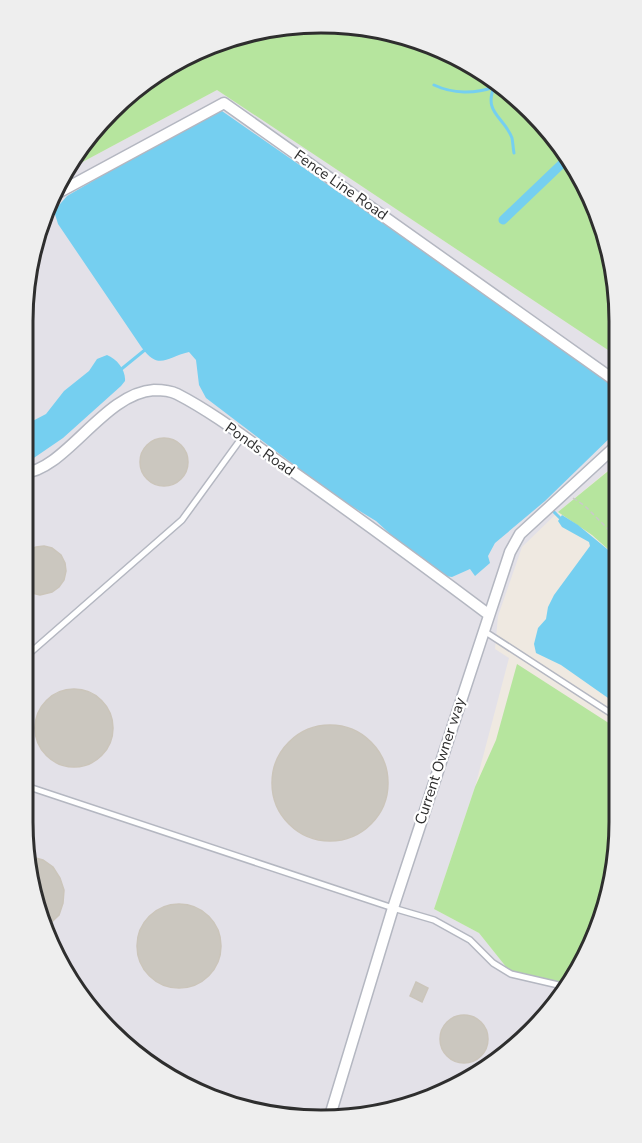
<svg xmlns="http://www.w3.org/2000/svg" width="642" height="1143" font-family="'Nunito Sans',sans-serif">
  <rect width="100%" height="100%" fill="#efe9e1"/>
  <path fill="#e3e1e8" d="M217 90 617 356 618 462 558 512 522 547 498 616 495 649 509 658 475 787 434 909 479 933 511 973 568 985 518 1047 435 1098 340 1120 243 1110 155 1070 84 1003 38 918 23 822V302L38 225 62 173Z"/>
  <path fill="#b6e59e" d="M360 25 471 63 532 110 569 155 604 225 617 282V356L217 90 62 173 140 84 244 33Z
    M618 463V558L592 535 558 512Z
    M517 664 618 729 619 841 609 900 579 972 568 985 511 973 479 933 434 909 475 787 496 740Z"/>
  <path fill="#75cff0" d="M222 111 617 386V431L545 501 495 543 488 556 490 563 475 576 470 569 452 577 444 576 400 543 376 521 335 496 206 398 199 385 196 360 189 352C167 357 159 371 142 348L58 224 54 211 67 196 198 120Z
    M107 355C117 359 126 370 125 381L121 386 63 438 25 464 23 463V426L46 414 64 391 89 371 97 359Z
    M562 515 578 525 618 558V705L561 665 536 653 534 644 538 628 546 619 548 607 554 595 590 546 589 542 562 527 558 521Z"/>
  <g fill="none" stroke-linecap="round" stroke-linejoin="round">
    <path stroke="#75cff0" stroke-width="3" d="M496 82C481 113 504 116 512 138 513 143 513 148 514 153
      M434 85C453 94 475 94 494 87
      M119 371 146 349
      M551 509 561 519"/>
    <path stroke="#75cff0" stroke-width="9" d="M503 220 570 156"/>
  </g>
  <path fill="#cbc7bf" stroke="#cbc5ba" stroke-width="1.5" d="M140 462a24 24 0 1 1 48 0a24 24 0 1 1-48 0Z
    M44 546 52 548 61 555 65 563 66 571 64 580 59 587 52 592 40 595 32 593 23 585V556L28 550 36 547Z
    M35 728a39 39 0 1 1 78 0a39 39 0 1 1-78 0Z
    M272 783a58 58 0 1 1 116 0a58 58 0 1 1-116 0Z
    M28 856 43 860 53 867 60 878 64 890 63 903 59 915 44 929 38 918Z
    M137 946a42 42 0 1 1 84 0a42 42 0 1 1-84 0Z
    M416 982 428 988 422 1002 410 996Z
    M440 1039a24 24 0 1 1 48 0a24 24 0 1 1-48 0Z
    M133 1050 149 1054 159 1061 167 1076 155 1070Z"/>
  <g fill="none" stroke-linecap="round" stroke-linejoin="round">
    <defs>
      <path id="service" d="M484 631 618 718
        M23 659 182 520 243 436
        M23 785 393 908 434 920 470 940 493 963 511 974 567 987"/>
      <path id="minor" d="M52 196 224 103 617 382
        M23 473C65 471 104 393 154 390 161 390 171 391 177 394 214 413 248 440 282 464 352 513 420 563 488 614
        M329 1119 393 908 510 552 520 534 618 444"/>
    </defs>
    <use href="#service" stroke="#b4b7c1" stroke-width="8"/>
    <use href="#minor" stroke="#b4b7c1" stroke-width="13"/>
    <path stroke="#c9c9c9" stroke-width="1.5" stroke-dasharray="4.5 3" stroke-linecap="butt" d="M573 498 585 506 618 539"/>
    <use href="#service" stroke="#fff" stroke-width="5"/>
    <use href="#minor" stroke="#fff" stroke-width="10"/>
  </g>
  <g text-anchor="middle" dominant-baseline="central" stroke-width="4.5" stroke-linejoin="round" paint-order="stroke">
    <g font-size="15" fill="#2e2e2e" stroke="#fff">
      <text transform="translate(341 185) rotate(35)">Fence Line Road</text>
      <text transform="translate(260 449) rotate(35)">Ponds Road</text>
      <text transform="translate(440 761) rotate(-72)">Current Owner way</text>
    </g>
  </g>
  <path d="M0 0H642V1143H0ZM321 33H321A288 288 0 0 1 609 321V822A288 288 0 0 1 321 1110H321A288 288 0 0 1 33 822V321A288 288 0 0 1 321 33Z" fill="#eee" fill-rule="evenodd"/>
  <path fill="none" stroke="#2e2e2e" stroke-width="3" d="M321 33H321A288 288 0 0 1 609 321V822A288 288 0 0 1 321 1110H321A288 288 0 0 1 33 822V321A288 288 0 0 1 321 33Z"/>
</svg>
